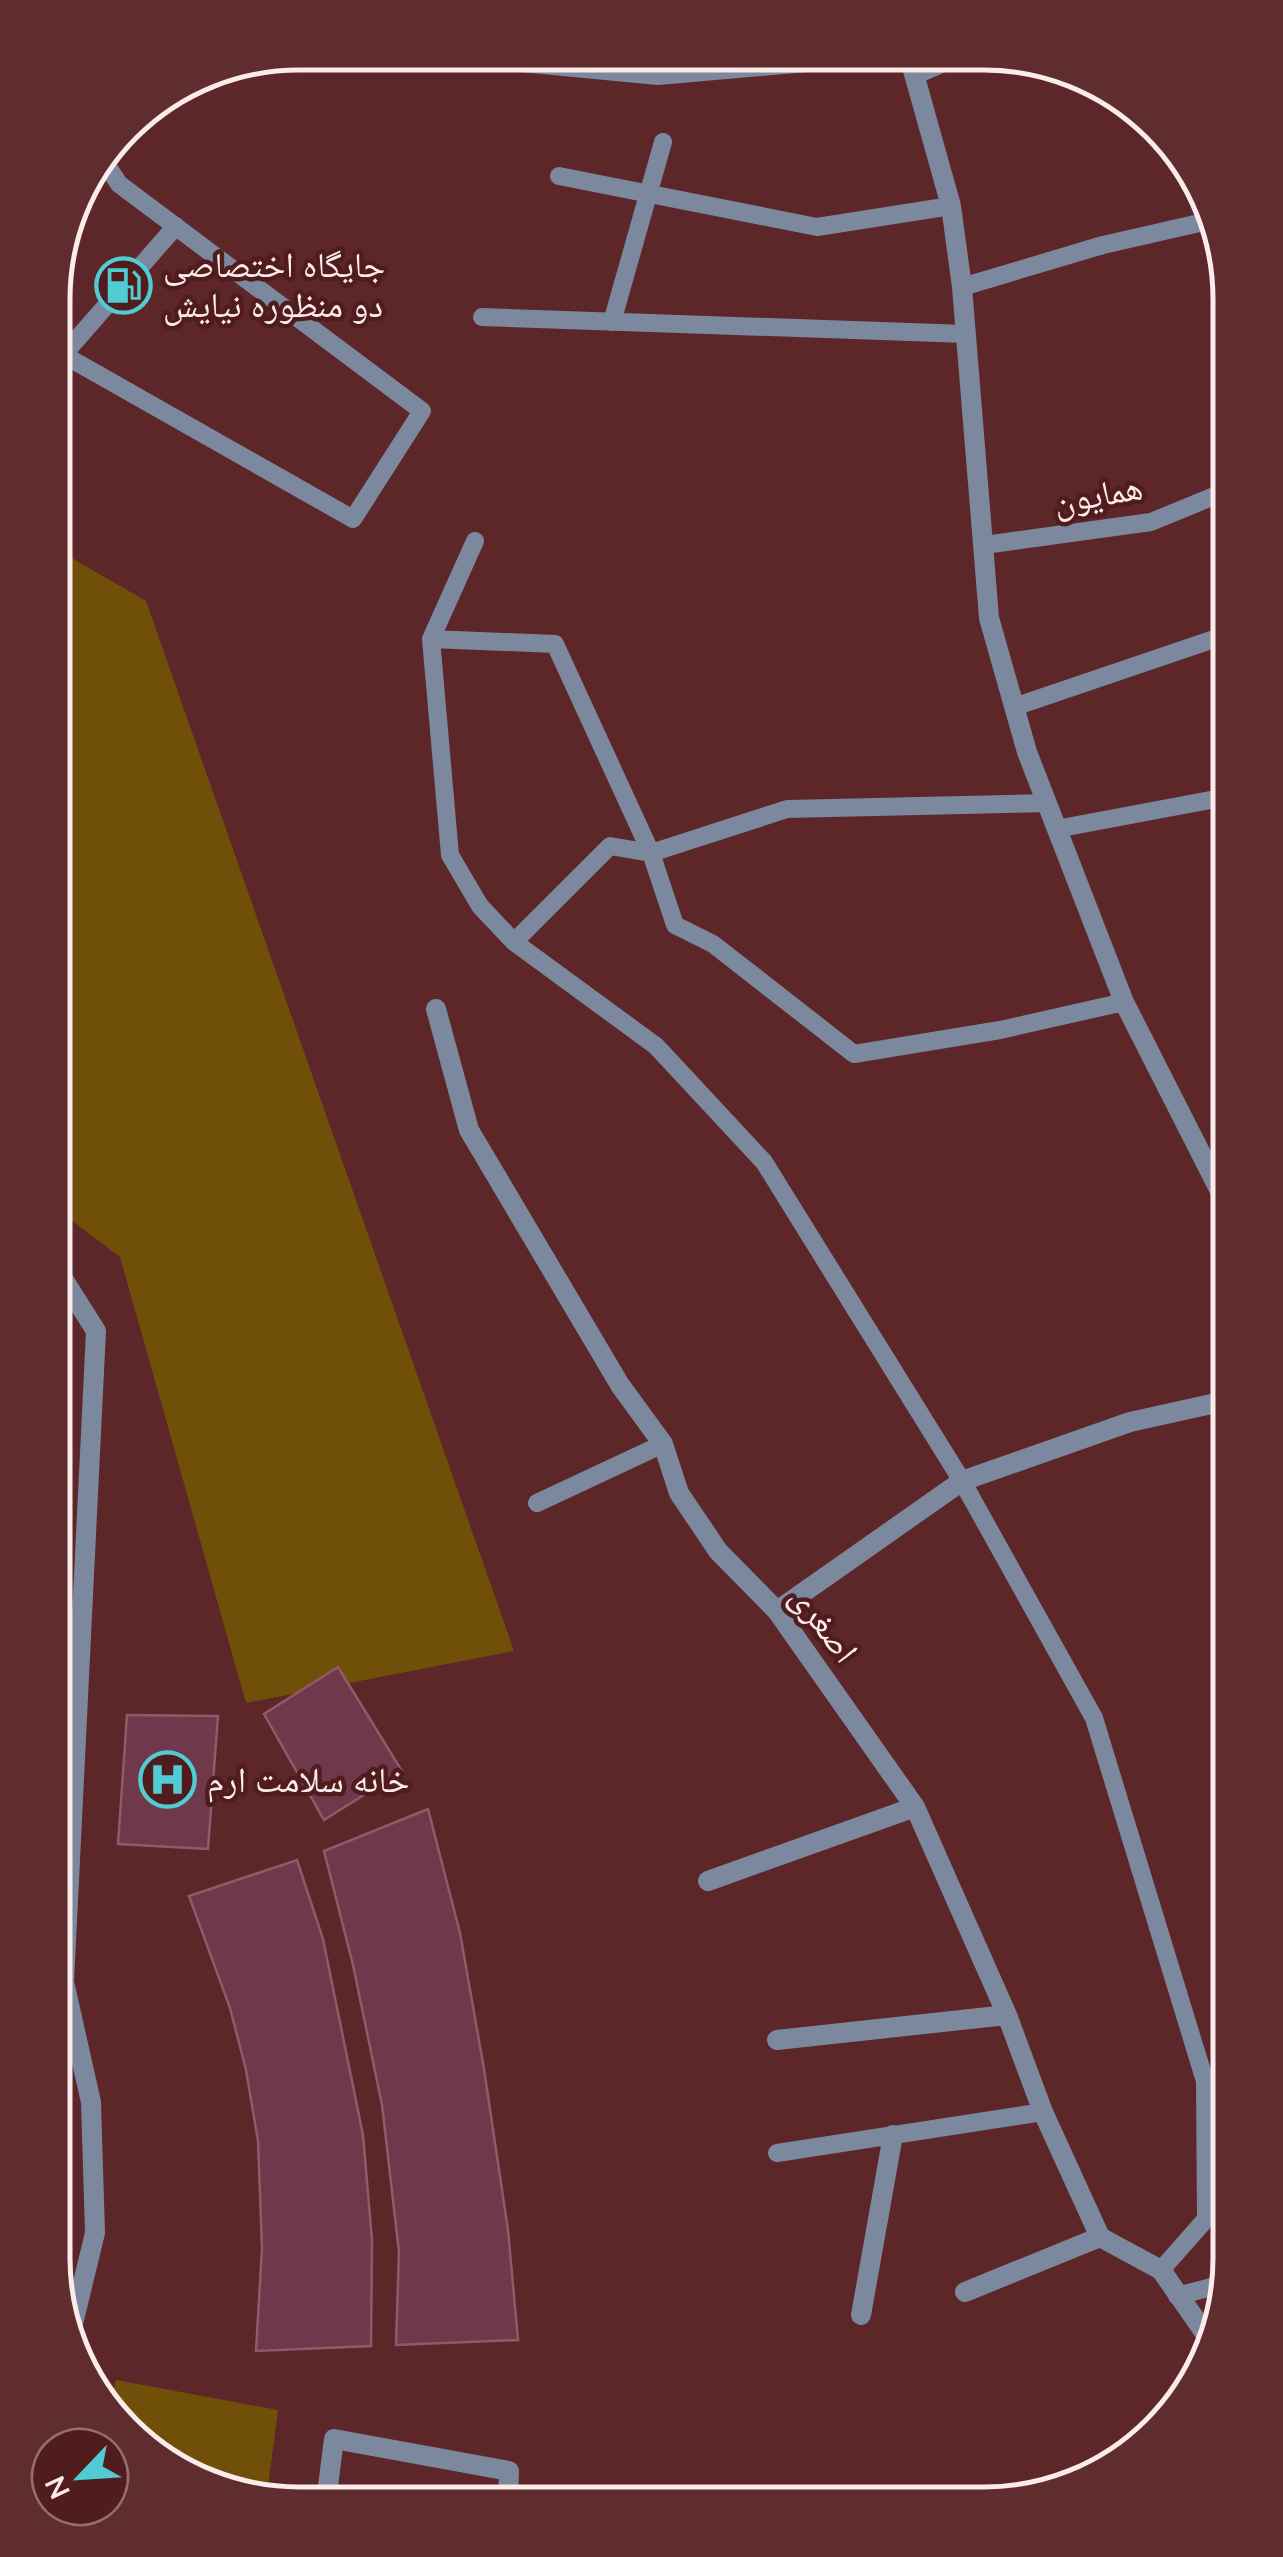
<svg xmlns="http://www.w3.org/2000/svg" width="1283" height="2557" font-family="'Nunito Sans','Noto Naskh Arabic',sans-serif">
  <rect width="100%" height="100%" fill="#5d2628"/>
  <path fill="#705009" d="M56 549 146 601 514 1651 246 1703 120 1257 59 1211Z
    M116 2380 278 2410 266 2502 137 2444 110 2404Z"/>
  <path fill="#70394b" stroke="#93596a" stroke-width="2.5" d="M338 1667 402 1771 324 1820 264 1714Z
    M127 1715 218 1716 208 1849 118 1844Z
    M428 1809 460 1933 484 2069 508 2230 518 2340 396 2345 399 2252 382 2105 353 1965 324 1851Z
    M297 1860 323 1939 363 2135 372 2240 371 2346 256 2351 262 2248 258 2141 246 2070 230 2008 189 1896Z"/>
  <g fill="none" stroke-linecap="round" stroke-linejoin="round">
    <path stroke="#7b889d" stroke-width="18" d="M511 62 658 76 886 56
      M914 76 957 57
      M559 176 817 227 951 206
      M962 287 1103 245 1217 219
      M482 317 966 334
      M612 322 663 142
      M55 350 353 519 422 411 119 184 102 158
      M63 355 176 226
      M475 541 431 639 450 855 480 906 514 942 656 1046 764 1162 962 1481 1094 1718 1205 2081 1206 2219 1161 2270
      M984 545 1151 522 1219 494
      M431 639 555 644 651 853 675 925 713 944 854 1054 1000 1030 1124 1002
      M1014 707 1220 637
      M1056 829 1221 798
      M514 942 610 846 651 853 787 809 1047 803
      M537 1503 663 1444
      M777 2153 1043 2112
      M1208 2153 1229 2147
      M1177 2296 1227 2283"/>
    <path stroke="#7b889d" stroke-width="20" d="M909 56 951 206 962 287 989 618 1027 752 1124 1002 1223 1197
      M436 1009 469 1130 620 1385 663 1444 679 1493 718 1551 777 1611 915 1807 1007 2015 1043 2112 1100 2237 1161 2270 1207 2336
      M60 1274 96 1331 64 1982
      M777 1611 962 1481 1130 1422 1225 1401
      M708 1881 915 1807
      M64 1982 91 2102 95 2233 71 2332 66 2338
      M777 2040 1007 2015
      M965 2292 1100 2237
      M861 2315 893 2135
      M326 2502 334 2439 509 2471 508 2499"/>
  </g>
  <defs>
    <symbol id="fuel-ring" viewBox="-11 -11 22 22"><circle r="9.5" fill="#511c1e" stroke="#51ccd3" stroke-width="1.5"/><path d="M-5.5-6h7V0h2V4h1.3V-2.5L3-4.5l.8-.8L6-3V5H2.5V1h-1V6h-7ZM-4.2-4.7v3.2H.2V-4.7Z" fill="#51ccd3"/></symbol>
    <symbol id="hospital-ring" viewBox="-11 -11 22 22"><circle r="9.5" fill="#511c1e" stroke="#51ccd3" stroke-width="1.5"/><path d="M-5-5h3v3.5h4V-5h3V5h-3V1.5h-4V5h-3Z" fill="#51ccd3"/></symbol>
  </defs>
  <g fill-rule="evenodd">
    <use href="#fuel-ring" x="92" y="254" width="63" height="63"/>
    <use href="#hospital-ring" x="136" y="1748" width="63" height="63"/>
  </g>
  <g text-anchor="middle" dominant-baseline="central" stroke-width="9" stroke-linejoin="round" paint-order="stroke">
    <g font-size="35" fill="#fbeceb" stroke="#511c1e" text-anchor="start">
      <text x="163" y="265">جایگاه اختصاصی<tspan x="163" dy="40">دو منظوره نیایش</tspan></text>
      <text x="207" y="1780">خانه سلامت ارم</text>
    </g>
    <g font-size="35" fill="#fbeceb" stroke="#511c1e">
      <text transform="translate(1098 495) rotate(-10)">همایون</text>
      <text transform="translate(824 1624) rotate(53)">اصغری</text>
    </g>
  </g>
  <path d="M0 0H1283V2557H0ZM299 70H984A229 229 0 0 1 1213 299V2258A229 229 0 0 1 984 2487H299A229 229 0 0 1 70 2258V299A229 229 0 0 1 299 70Z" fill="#5f2d2e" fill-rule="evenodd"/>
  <path fill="none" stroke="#fbeceb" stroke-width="5" d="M299 70H984A229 229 0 0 1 1213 299V2258A229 229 0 0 1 984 2487H299A229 229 0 0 1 70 2258V299A229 229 0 0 1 299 70Z"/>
  <g transform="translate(80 2477) rotate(245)"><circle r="48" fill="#511c1e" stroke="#956f70" stroke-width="2.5"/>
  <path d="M0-8L18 38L0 25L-18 38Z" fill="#51ccd3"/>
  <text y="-15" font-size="28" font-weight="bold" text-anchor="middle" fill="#fbeceb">N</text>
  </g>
</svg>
